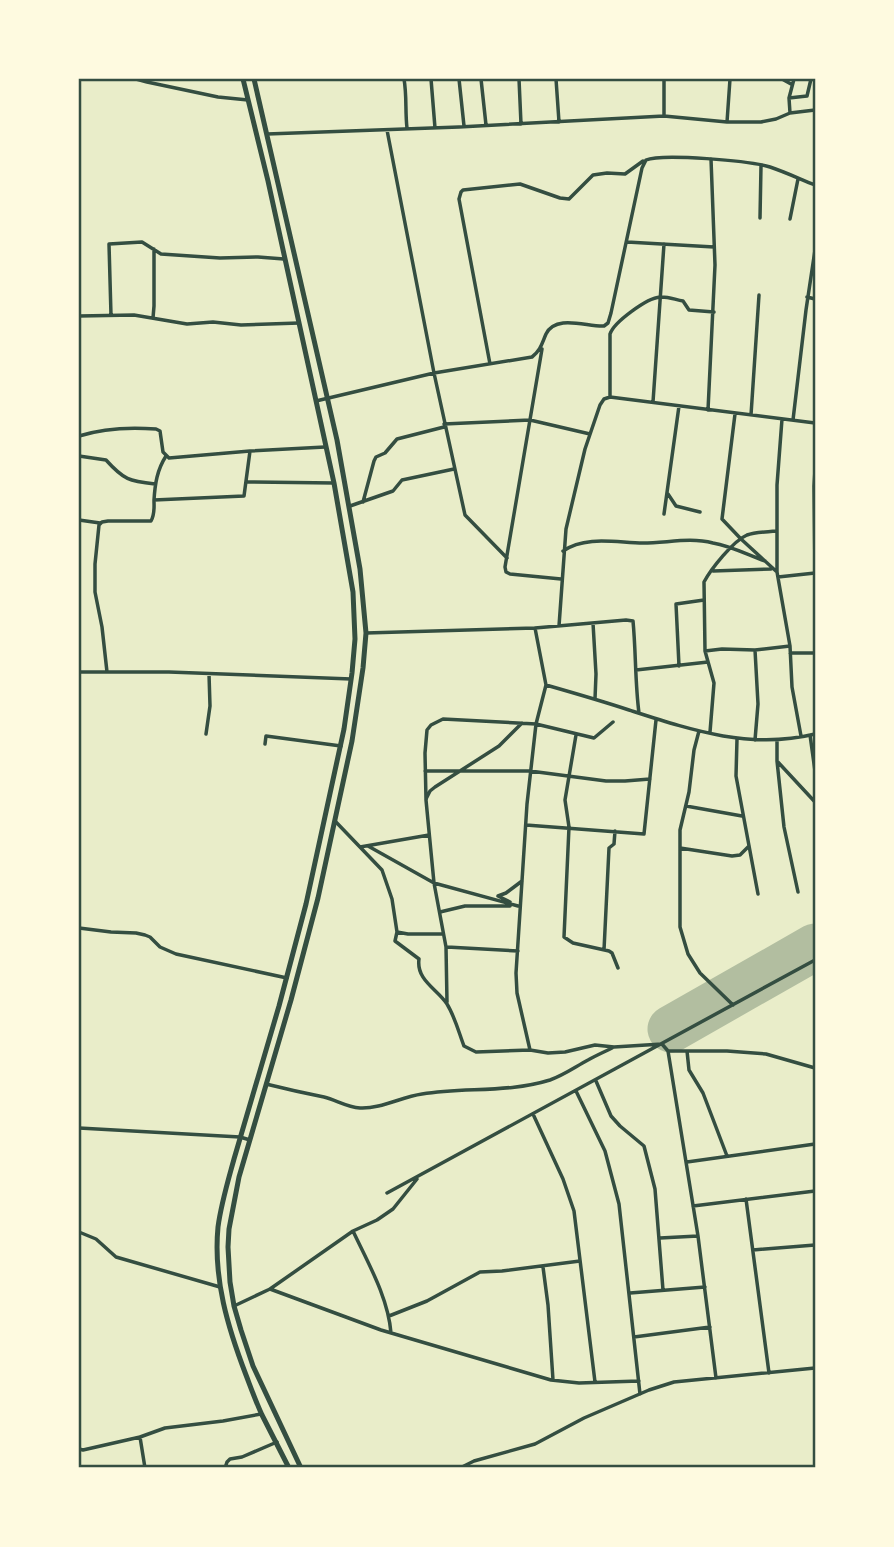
<svg xmlns="http://www.w3.org/2000/svg" width="894" height="1547" font-family="Mulish,sans-serif">
  <rect width="100%" height="100%" fill="#e9edc9"/>
  <g fill="none" stroke-linecap="round" stroke-linejoin="round">
    <path stroke="#b2bea0" stroke-width="47" d="M671 1029 815 947"/>
    <path stroke="#344e41" stroke-width="3.5" d="M136 79 147 82 218 97 248 100
      M404 79C407 96 405 111 407 128
      M431 79 435 128
      M459 79 464 126
      M481 79 486 125
      M519 79 521 124
      M556 79 559 122
      M664 79V115
      M782 79 791 84
      M789 98 807 96 811 79
      M790 113 789 98 794 79
      M727 122 730 79
      M387 130 434 373 465 515 507 558
      M267 134 459 127 664 116 727 122H761L776 119 790 113 815 110
      M760 218 761 166
      M790 219 798 179
      M627 242 714 247
      M807 297 815 299
      M111 315 109 244 142 242 161 254 220 258 258 257 284 259
      M79 316 134 315 187 324 213 322 241 325 299 323
      M153 318 154 306V249
      M542 349 505 567 506 572 510 574 561 579
      M490 364 459 199 461 192 463 190 520 184 560 198 569 199 593 175 607 173 625 174 643 161
      M610 397V334C614 322 647 298 660 297 667 296 676 300 683 301L689 310 714 312
      M316 401 434 373 532 357C541 350 542 343 546 334 556 314 587 327 604 326L608 323 611 313 642 168 646 160C662 153 751 161 770 167 785 172 800 179 815 185
      M653 402 664 244
      M708 410 715 265 711 159
      M735 414 722 519 741 539 777 572
      M751 415 759 295
      M782 419 777 485V572L790 646 792 687 801 736
      M793 420 806 310 815 250
      M444 424 530 420 590 434
      M79 436C104 428 130 427 156 429L160 431 163 452 169 458 250 451
      M79 456 106 460C124 480 129 481 155 484
      M815 470 814 486 815 572
      M246 482 334 483
      M668 494 676 506 700 512
      M154 500 244 496 250 451 325 447
      M363 502 374 461 376 457 385 453 397 439 444 427
      M350 506 393 491 402 480 454 469
      M664 514 679 406
      M79 520 100 523
      M563 551C586 535 618 543 643 543 667 543 690 537 713 543 731 546 748 555 765 561
      M713 571 771 569
      M778 577 815 573
      M593 623 596 674 595 699
      M559 626 566 529 585 449 600 405 604 399 610 397 815 423
      M366 633 535 628 626 620 633 621C636 652 635 683 639 713
      M705 651 722 649 755 650 790 646
      M790 653H815
      M679 666 676 604 704 600
      M636 670 708 662
      M79 672H169L351 679
      M107 672 102 627 95 592V564L99 525 102 522 108 521H151C155 514 154 508 154 500 155 484 157 470 166 456
      M546 685C574 693 602 701 629 710 691 730 750 750 815 734
      M699 731 694 750 689 792 680 830V927L688 954 700 973 733 1005
      M710 732 714 683 705 651 704 582C711 569 733 541 747 535 755 532 767 532 776 531
      M206 734 210 706 209 674
      M576 735 565 800 569 827 564 937 573 943 609 951 612 953 618 968
      M810 735 815 771
      M737 739 736 776 758 894
      M755 740 758 704 755 650
      M777 740V761L815 802
      M265 744 266 736 341 746
      M777 761 784 827 798 892
      M425 771H530L606 781H625L650 779
      M426 799 430 791 435 787 499 746 522 723
      M686 806 742 816
      M335 821 382 870 392 899 397 932 395 941 419 959C416 980 437 989 447 1004 455 1017 459 1033 464 1046L476 1052 530 1050 548 1053 565 1052 595 1045 614 1047 662 1044 668 1051H727L766 1054 815 1068
      M526 825 644 834 656 720
      M368 846 434 883 518 906
      M360 847 429 835
      M680 848 732 856 740 855 749 846
      M510 902 498 896 506 893 522 881
      M440 912 465 906H510
      M79 928 111 932 136 933 145 935 150 937 160 947 176 954 287 978
      M397 932 408 934H443
      M447 947 518 951
      M604 950 609 848 614 844 615 831
      M447 1002 446 947 434 883 431 852 426 800 425 753 427 730 431 725 443 719 536 724 594 738 613 722
      M530 1050 517 993 516 973 527 804 536 724 546 685 535 628
      M668 1051 698 1236 716 1378
      M687 1051 689 1070 703 1093 727 1156
      M596 1081 611 1116 620 1126 644 1146 655 1189 663 1290
      M266 1084C286 1089 304 1093 324 1097 336 1100 347 1107 360 1108 381 1109 401 1097 422 1094 465 1087 508 1093 550 1080 564 1075 575 1067 588 1060 595 1056 604 1052 612 1048
      M576 1091 605 1151 619 1204 640 1394
      M533 1114 563 1179 574 1211 595 1382
      M79 1128 240 1137 250 1140
      M687 1162 815 1144
      M387 1193 815 960
      M746 1199 769 1373
      M693 1206 815 1191
      M353 1231C368 1263 388 1297 391 1333
      M79 1232 96 1239 116 1257 220 1287
      M660 1238 698 1236
      M753 1250 815 1245
      M543 1267 548 1305 553 1380
      M270 1289 381 1330 551 1380 579 1383 639 1381
      M630 1293 705 1287
      M234 1306 270 1289 353 1231 377 1220 393 1209 417 1179
      M389 1316 427 1301 480 1272 502 1271 580 1261
      M634 1337 710 1327
      M79 1449 83 1450 140 1437
      M145 1468 140 1437 165 1428 223 1421 261 1414
      M225 1468 227 1462 230 1459 242 1457 277 1442
      M460 1468 474 1461 535 1444 584 1418 649 1390 674 1382 815 1368"/>
    <path stroke="#344e41" stroke-width="5" d="M243 79 268 181 334 483 353 592 355 639 352 673 344 729 306 904 279 1006 234 1159C228 1181 221 1204 218 1227 213 1279 228 1328 246 1375 251 1388 256 1402 262 1415 271 1433 280 1450 289 1468
      M254 79 337 440 360 569 366 633 363 668 352 741 318 898 291 1000 239 1177 229 1229 228 1247 230 1282 234 1306 241 1330 253 1366 301 1468"/>
  </g>
  <rect width="894" height="1547" fill="none" stroke="#fefae0" stroke-width="161"/>
  <rect x="80" y="80" width="734" height="1386" fill="none" stroke="#344e41" stroke-width="2.5"/>
</svg>
